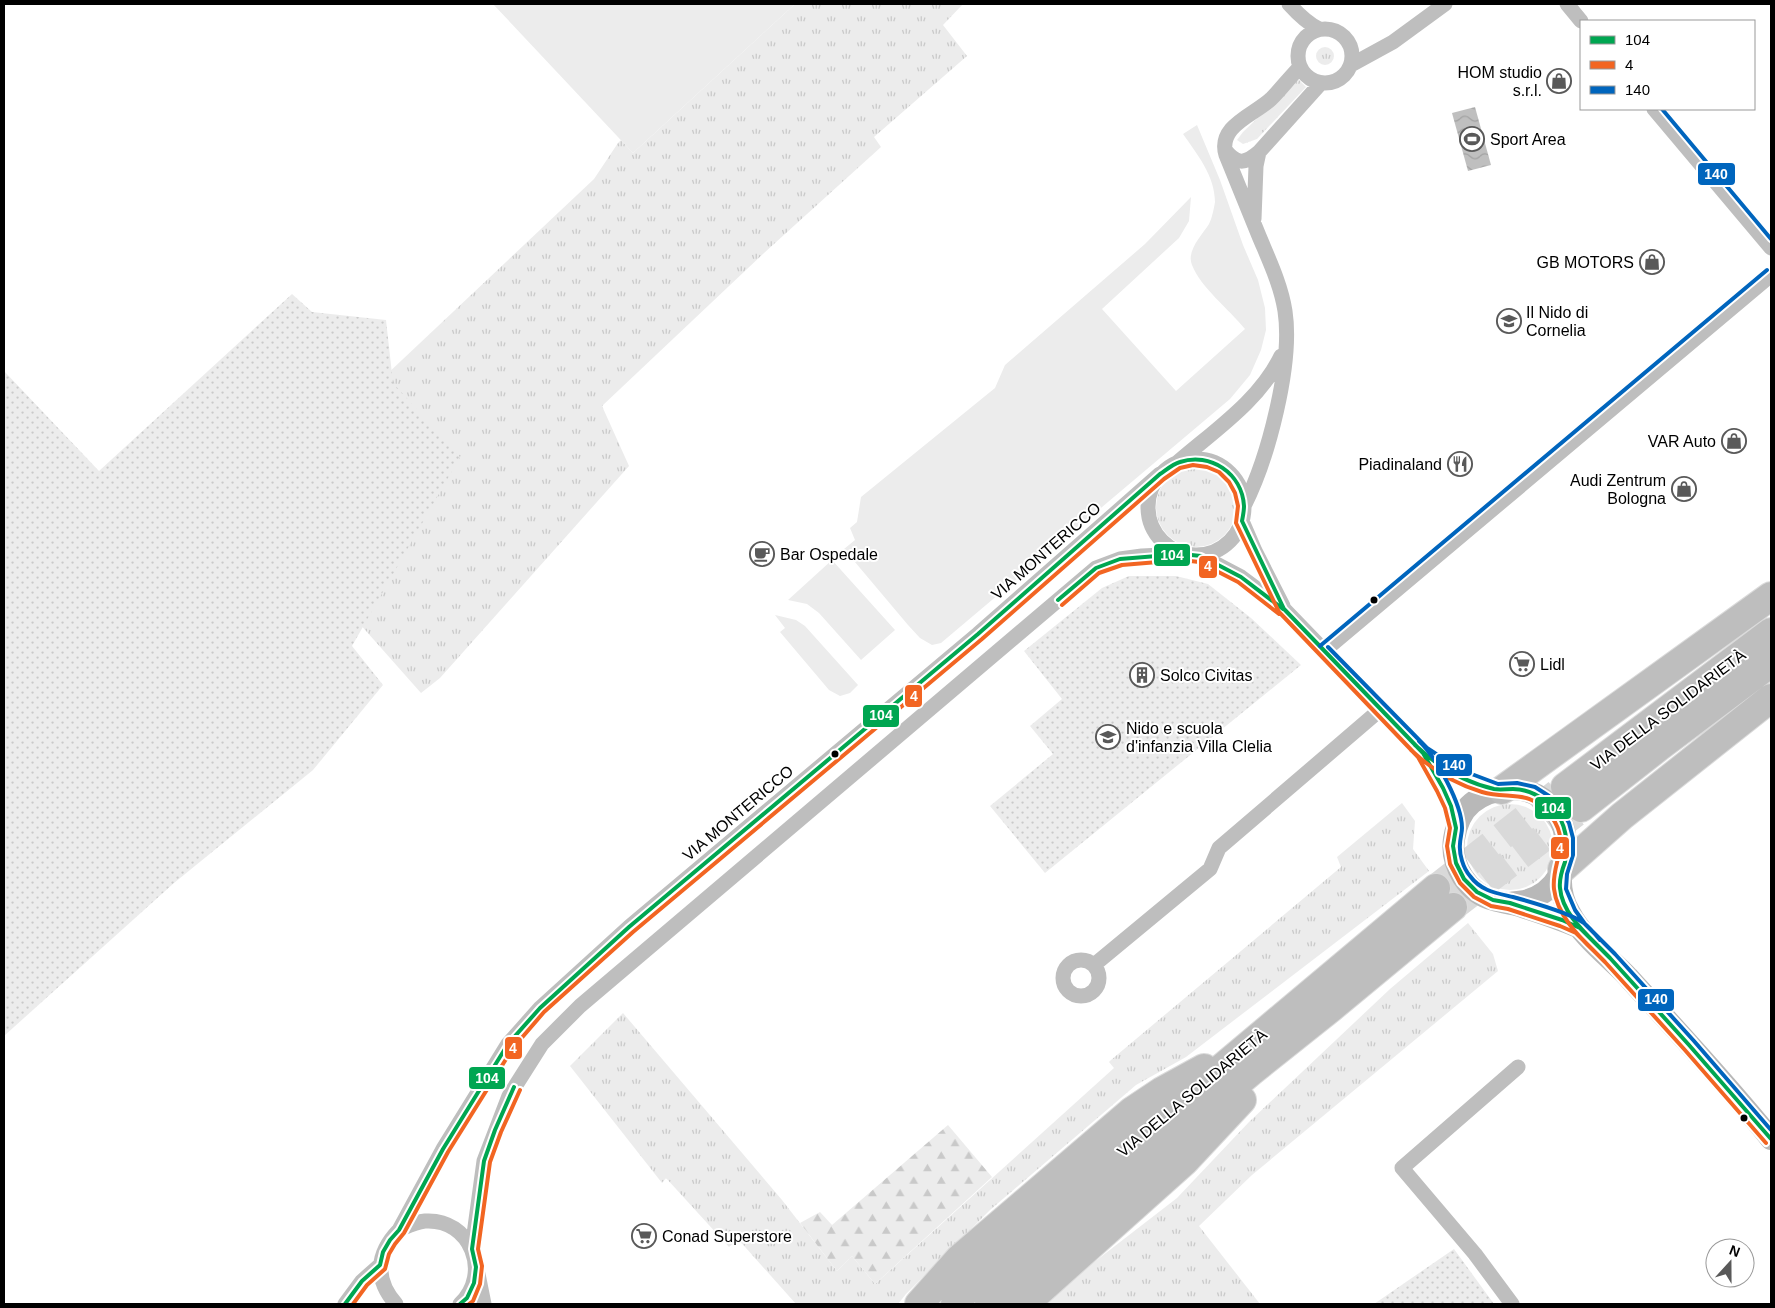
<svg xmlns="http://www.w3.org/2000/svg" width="1775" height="1308" font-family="Arial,sans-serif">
  <defs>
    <pattern id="grass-tufts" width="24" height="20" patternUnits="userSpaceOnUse" patternTransform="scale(1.25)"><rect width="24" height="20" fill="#ececec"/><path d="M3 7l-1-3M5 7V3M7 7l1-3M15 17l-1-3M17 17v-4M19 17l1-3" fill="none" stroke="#c9c9c9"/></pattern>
    <pattern id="forest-firs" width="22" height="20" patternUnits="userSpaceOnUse" patternTransform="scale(1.25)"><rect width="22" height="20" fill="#ececec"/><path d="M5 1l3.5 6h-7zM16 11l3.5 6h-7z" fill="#c9c9c9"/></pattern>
    <pattern id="park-dots" width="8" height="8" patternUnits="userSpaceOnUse" patternTransform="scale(1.25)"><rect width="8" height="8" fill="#ececec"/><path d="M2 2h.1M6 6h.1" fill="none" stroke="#c9c9c9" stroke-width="1.8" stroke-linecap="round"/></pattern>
    <pattern id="water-waves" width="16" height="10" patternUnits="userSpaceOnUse" patternTransform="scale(1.25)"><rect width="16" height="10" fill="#bfbfbf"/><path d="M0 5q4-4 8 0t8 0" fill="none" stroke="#a2a2a2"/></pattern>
  </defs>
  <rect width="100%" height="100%" fill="#fff"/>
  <path fill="url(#grass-tufts)" d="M795 4H963L943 25 967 56 874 137 881 147 764 253 602 406 629 466 440 678 421 693 343 605 385 376 594 179 618 143 621 140 633 153Z
    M1316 56a9 9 0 1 1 18 0a9 9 0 1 1-18 0Z
    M1298 79 1306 87 1257 139 1243 144 1237 140 1243 132Z
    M1156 507a40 40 0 1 1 80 0a40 40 0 1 1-80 0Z
    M1402 803 1415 821 1413 849 1429 871 1186 1057 1136 1085 990 1210 906 1294 898 1304H796L738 1239 729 1247 666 1178 662 1183 570 1066 623 1013 782 1200 837 1271 852 1256 875 1284 1114 1068 1109 1062 1111 1060 1341 867 1337 857Z
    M1467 847a43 43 0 1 1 86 0a43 43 0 1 1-86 0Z
    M1468 923 1493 954 1498 971 1252 1175 1199 1226 1260 1304H1047L1080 1273 1177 1198 1249 1122 1390 989Z"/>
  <path fill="url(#forest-firs)" d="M948 1125 992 1177 875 1284 852 1256 837 1271 800 1223 820 1212 832 1225Z"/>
  <path fill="url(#park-dots)" d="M292 294 312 312 386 320 393 383 460 457 352 646 383 685 313 770 174 883 4 1036V371L99 471Z
    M1129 576H1176L1208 584 1251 618 1301 665 1045 873 990 806 1053 754 1030 726 1062 699 1024 651 1102 588Z
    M1454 1249 1494 1304H1374Z"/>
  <path fill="#ececec" d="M493 4H795L633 153Z
    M1197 125 1220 180 1243 245 1258 280 1265 308 1266 330 1261 350 1250 375 1230 399 941 643 932 645 920 638 908 625 844 549 855 540 850 528 857 522 861 497 995 388 1005 365 1145 244 1191 197 1189 221 1179 238 1102 309 1176 391 1245 329C1229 309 1201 288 1192 265 1186 251 1202 235 1209 224 1212 218 1214 208 1215 202 1215 176 1197 154 1183 134Z
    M832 560 895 630 861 660 819 613 807 604 788 600Z
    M775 615 796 620 805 626 858 685 850 693 840 696 829 690 780 632 785 628Z"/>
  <path fill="url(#water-waves)" d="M1475 107 1491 165 1468 171 1452 113Z"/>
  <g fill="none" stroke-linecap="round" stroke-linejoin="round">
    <path stroke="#d9d9d9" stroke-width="28" stroke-dasharray="28 14" stroke-linecap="butt" d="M1436 888 1565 787
      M1453 907 1581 809"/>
    <defs>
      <path id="highway" d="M1565 787 1771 632
        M1502 790 1771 596
        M1581 808 1659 747 1771 663
        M1562 869 1622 816 1771 698
        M919 1304 959 1259 1132 1111 1162 1091 1204 1068
        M955 1304 965 1292 1032 1227 1436 888
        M989 1304 1055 1240 1165 1144 1252 1071 1331 1008 1453 907
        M1025 1304 1185 1161 1242 1100"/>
    </defs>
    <use href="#highway" stroke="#dbdbdb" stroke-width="30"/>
    <path stroke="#bebebe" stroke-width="15" d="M1289 4C1298 14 1307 23 1319 29
      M1567 4 1581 21
      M1298 56a27 27 0 1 1 54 0a27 27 0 1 1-54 0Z
      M1351 65 1393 42 1445 4
      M1654 109 1771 248
      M1225 150C1237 165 1245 164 1259 152
      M1254 219 1256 166 1259 152 1321 83
      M1148 507a48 48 0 1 1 96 0a48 48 0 1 1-96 0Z
      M1178 462C1215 430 1260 400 1281 356
      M1244 506C1268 459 1293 364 1285 311 1281 285 1269 260 1259 236 1248 209 1237 182 1226 155 1217 126 1254 115 1271 99 1281 89 1290 77 1300 67
      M1242 521 1255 551 1283 606
      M1201 556 1241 577 1284 609 1423 753 1458 776 1497 790
      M1324 651 1771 275
      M1425 756C1439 781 1449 800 1456 828
      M1063 978a18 18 0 1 1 36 0a18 18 0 1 1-36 0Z
      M1094 965 1210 869 1219 848 1381 709
      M399 1230C408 1226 415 1222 425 1221 471 1218 492 1274 460 1304
      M472 1249 484 1161 509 1096 542 1044 580 1006 1096 568 1120 559 1142 556 1182 554
      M478 1274 484 1304
      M345 1304 362 1281 380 1265
      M396 1304C374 1279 376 1254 399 1230L443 1149 508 1044 540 1008 629 927 978 634 1160 474
      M1512 1304 1475 1254 1402 1168 1518 1067"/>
    <path stroke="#b8b8b8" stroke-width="22" d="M1561 873C1560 888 1562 900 1570 913 1582 937 1609 957 1628 977 1676 1030 1726 1083 1771 1139
      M1510 903C1515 902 1521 902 1525 901 1588 884 1575 789 1511 789 1497 790 1483 794 1472 803 1461 812 1456 826 1454 839 1450 865 1468 894 1494 900 1502 903 1511 903 1520 906 1540 913 1560 919 1580 928"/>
    <use href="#highway" stroke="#bebebe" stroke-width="28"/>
    <defs>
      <path id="bus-1" d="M1058 600 1096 568 1120 559 1182 554 1201 556 1241 577 1283 609
        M1415 745C1437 766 1464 782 1494 789 1500 790 1506 789 1513 789 1528 789 1543 797 1553 808 1566 823 1569 843 1565 862 1562 870 1559 879 1560 888 1562 912 1583 931 1599 947
        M345 1304 362 1281 380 1265 383 1252 390 1240 399 1230 443 1149 508 1044 540 1008 629 927 978 634 1160 474C1166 470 1173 464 1180 462 1210 452 1242 473 1244 506 1244 510 1243 516 1242 521L1284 609 1423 753 1443 788 1451 806 1456 828 1453 846 1456 863 1464 879 1477 892 1493 900 1510 903 1562 920 1580 928 1610 958 1689 1045 1771 1139
        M460 1304 467 1298 474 1283 476 1267 472 1249 484 1161 495 1130 514 1087"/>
      <path id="bus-2" d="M1062 605 1099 573 1122 565 1182 560 1199 562 1238 582 1279 614
        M1411 750C1431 769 1455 784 1482 792 1509 800 1530 788 1551 816 1572 844 1551 862 1554 889 1557 914 1577 935 1595 952
        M353 1304 367 1285 385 1269 389 1254 395 1244 404 1233 448 1152 513 1048 544 1012 633 932 982 639 1164 479 1180 468 1193 465 1207 467 1219 472 1229 482 1235 493 1238 506 1236 523 1279 612 1418 757 1437 791 1445 808 1450 828 1447 846 1450 864 1460 883 1474 897 1491 906 1508 909 1560 926 1576 933 1605 962 1684 1049 1766 1143
        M469 1304 473 1301 480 1284 482 1266 478 1249 490 1162 501 1132 520 1090"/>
      <path id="bus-3" d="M1662 109 1771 239
        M1320 646 1767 270
        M1328 647 1427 748 1461 770 1498 784 1517 783 1535 787 1549 796 1560 808 1569 823 1573 838V855L1567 874 1566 889 1575 910 1585 924 1615 954 1694 1041 1771 1130
        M1419 741C1436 757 1462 804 1462 828 1462 833 1460 839 1460 844 1459 854 1463 868 1470 876 1481 891 1496 893 1513 897 1531 902 1570 913 1584 923 1590 928 1595 934 1600 940"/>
    </defs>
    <use href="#bus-1" stroke="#fff" stroke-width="8"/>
    <use href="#bus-2" stroke="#fff" stroke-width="8"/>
    <use href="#bus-3" stroke="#fff" stroke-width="8"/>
    <use href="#bus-1" stroke="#00a651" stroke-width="4"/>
    <use href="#bus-2" stroke="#f26522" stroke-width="4"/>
    <use href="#bus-3" stroke="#0065bd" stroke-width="4"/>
  </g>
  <defs>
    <symbol id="shop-ring" viewBox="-11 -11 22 22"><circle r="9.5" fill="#fff" stroke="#595959" stroke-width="1.5"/><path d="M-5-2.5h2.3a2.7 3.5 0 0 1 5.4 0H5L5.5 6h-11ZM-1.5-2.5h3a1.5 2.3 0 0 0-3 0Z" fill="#595959"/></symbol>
    <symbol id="stadium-ring" viewBox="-11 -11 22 22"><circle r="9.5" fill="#fff" stroke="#595959" stroke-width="1.5"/><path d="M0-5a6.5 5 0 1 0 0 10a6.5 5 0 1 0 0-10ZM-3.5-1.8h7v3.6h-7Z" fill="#595959"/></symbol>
    <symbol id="school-ring" viewBox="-11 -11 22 22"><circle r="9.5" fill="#fff" stroke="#595959" stroke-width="1.5"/><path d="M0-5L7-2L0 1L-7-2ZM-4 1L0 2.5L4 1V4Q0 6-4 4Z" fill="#595959"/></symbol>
    <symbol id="restaurant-ring" viewBox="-11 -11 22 22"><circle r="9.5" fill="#fff" stroke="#595959" stroke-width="1.5"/><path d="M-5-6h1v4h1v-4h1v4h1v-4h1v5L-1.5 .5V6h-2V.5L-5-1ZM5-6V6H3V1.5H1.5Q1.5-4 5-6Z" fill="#595959"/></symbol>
    <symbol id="cafe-ring" viewBox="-11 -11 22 22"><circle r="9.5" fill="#fff" stroke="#595959" stroke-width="1.5"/><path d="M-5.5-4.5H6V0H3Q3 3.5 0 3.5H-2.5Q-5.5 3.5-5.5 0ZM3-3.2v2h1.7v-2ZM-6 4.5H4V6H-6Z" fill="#595959"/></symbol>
    <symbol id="supermarket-ring" viewBox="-11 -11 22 22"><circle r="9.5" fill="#fff" stroke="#595959" stroke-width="1.5"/><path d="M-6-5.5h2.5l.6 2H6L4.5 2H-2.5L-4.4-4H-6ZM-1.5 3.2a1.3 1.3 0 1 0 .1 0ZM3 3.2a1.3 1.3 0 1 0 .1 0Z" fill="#595959"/></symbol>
    <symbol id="building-ring" viewBox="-11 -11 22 22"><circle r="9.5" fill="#fff" stroke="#595959" stroke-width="1.5"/><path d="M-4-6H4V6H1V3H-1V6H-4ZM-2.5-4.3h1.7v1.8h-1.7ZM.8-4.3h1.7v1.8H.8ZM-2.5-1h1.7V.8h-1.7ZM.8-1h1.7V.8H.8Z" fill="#595959"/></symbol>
  </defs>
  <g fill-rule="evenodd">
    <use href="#shop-ring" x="1545" y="67" width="28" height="28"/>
    <use href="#stadium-ring" x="1458" y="125" width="28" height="28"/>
    <use href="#shop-ring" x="1638" y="248" width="28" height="28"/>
    <use href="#school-ring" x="1495" y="307" width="28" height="28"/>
    <use href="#shop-ring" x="1720" y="427" width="28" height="28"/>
    <use href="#restaurant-ring" x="1446" y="450" width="28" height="28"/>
    <use href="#shop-ring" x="1670" y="475" width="28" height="28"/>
    <use href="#cafe-ring" x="748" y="540" width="28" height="28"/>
    <use href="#supermarket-ring" x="1508" y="650" width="28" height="28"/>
    <use href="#building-ring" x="1128" y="661" width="28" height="28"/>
    <use href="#school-ring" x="1094" y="723" width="28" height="28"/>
    <use href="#supermarket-ring" x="630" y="1222" width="28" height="28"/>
  </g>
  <g fill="#000" stroke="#fff" stroke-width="2">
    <circle cx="1374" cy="600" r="4.5"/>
    <circle cx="835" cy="754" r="4.5"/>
    <circle cx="1744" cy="1118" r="4.5"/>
  </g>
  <g text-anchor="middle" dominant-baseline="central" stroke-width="4" stroke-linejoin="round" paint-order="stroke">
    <g font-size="16" fill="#000" stroke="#fff" text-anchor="start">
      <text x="1542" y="72" text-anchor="end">HOM studio<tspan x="1542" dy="18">s.r.l.</tspan></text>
      <text x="1490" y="139">Sport Area</text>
      <text x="1634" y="262" text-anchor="end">GB MOTORS</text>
      <text x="1526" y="312">Il Nido di<tspan x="1526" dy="18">Cornelia</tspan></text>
      <text x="1716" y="441" text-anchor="end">VAR Auto</text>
      <text x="1442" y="464" text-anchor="end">Piadinaland</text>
      <text x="1666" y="480" text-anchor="end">Audi Zentrum<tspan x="1666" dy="18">Bologna</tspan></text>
      <text x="780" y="554">Bar Ospedale</text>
      <text x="1540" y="664">Lidl</text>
      <text x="1160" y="675">Solco Civitas</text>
      <text x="1126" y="728">Nido e scuola<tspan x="1126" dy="18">d'infanzia Villa Clelia</tspan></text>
      <text x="662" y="1236">Conad Superstore</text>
    </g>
    <g font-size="16" fill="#000" stroke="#fff">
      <text transform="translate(1046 551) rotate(-41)">VIA MONTERICCO</text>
      <text transform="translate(1668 710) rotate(-37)">VIA DELLA SOLIDARIETÀ</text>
      <text transform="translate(738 813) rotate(-40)">VIA MONTERICCO</text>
      <text transform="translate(1192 1093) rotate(-40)">VIA DELLA SOLIDARIETÀ</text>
    </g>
  </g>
  <g stroke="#fff" stroke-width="2">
    <rect x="1697" y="162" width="39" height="24" rx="5" fill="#0065bd"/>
    <rect x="1153" y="543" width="38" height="24" rx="5" fill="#00a651"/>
    <rect x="1198" y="555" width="20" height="24" rx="5" fill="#f26522"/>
    <rect x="904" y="684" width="19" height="24" rx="5" fill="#f26522"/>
    <rect x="862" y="704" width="38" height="24" rx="5" fill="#00a651"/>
    <rect x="1435" y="753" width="38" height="24" rx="5" fill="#0065bd"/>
    <rect x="1534" y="796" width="38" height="24" rx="5" fill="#00a651"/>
    <rect x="1550" y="836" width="20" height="24" rx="5" fill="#f26522"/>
    <rect x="1637" y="988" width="38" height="24" rx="5" fill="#0065bd"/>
    <rect x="504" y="1036" width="19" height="24" rx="5" fill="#f26522"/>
    <rect x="468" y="1066" width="38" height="24" rx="5" fill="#00a651"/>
  </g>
  <g font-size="14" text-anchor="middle" font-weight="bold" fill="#fff">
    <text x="1716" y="179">140</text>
    <text x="1172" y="560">104</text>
    <text x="1208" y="571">4</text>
    <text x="914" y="701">4</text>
    <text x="881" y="720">104</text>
    <text x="1454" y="770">140</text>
    <text x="1553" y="813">104</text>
    <text x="1560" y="853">4</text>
    <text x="1656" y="1004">140</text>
    <text x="513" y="1053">4</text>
    <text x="487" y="1083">104</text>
  </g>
  <rect width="1775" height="1308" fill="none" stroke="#000000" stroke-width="10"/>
  <rect x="1580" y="20" width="175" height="90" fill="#ffffff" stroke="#999999"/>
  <rect x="1590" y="36" width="25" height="8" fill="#00a651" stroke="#999999"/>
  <text x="1625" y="45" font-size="15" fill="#000000">104</text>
  <rect x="1590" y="61" width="25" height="8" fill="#f26522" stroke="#999999"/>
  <text x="1625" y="70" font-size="15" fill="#000000">4</text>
  <rect x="1590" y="86" width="25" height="8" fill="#0065bd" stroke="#999999"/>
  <text x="1625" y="95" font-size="15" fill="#000000">140</text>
  <g transform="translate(1730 1263) rotate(21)"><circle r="24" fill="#ffffff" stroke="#999999"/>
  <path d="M0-4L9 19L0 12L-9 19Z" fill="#595959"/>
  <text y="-8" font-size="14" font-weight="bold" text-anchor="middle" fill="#000000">N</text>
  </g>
</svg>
